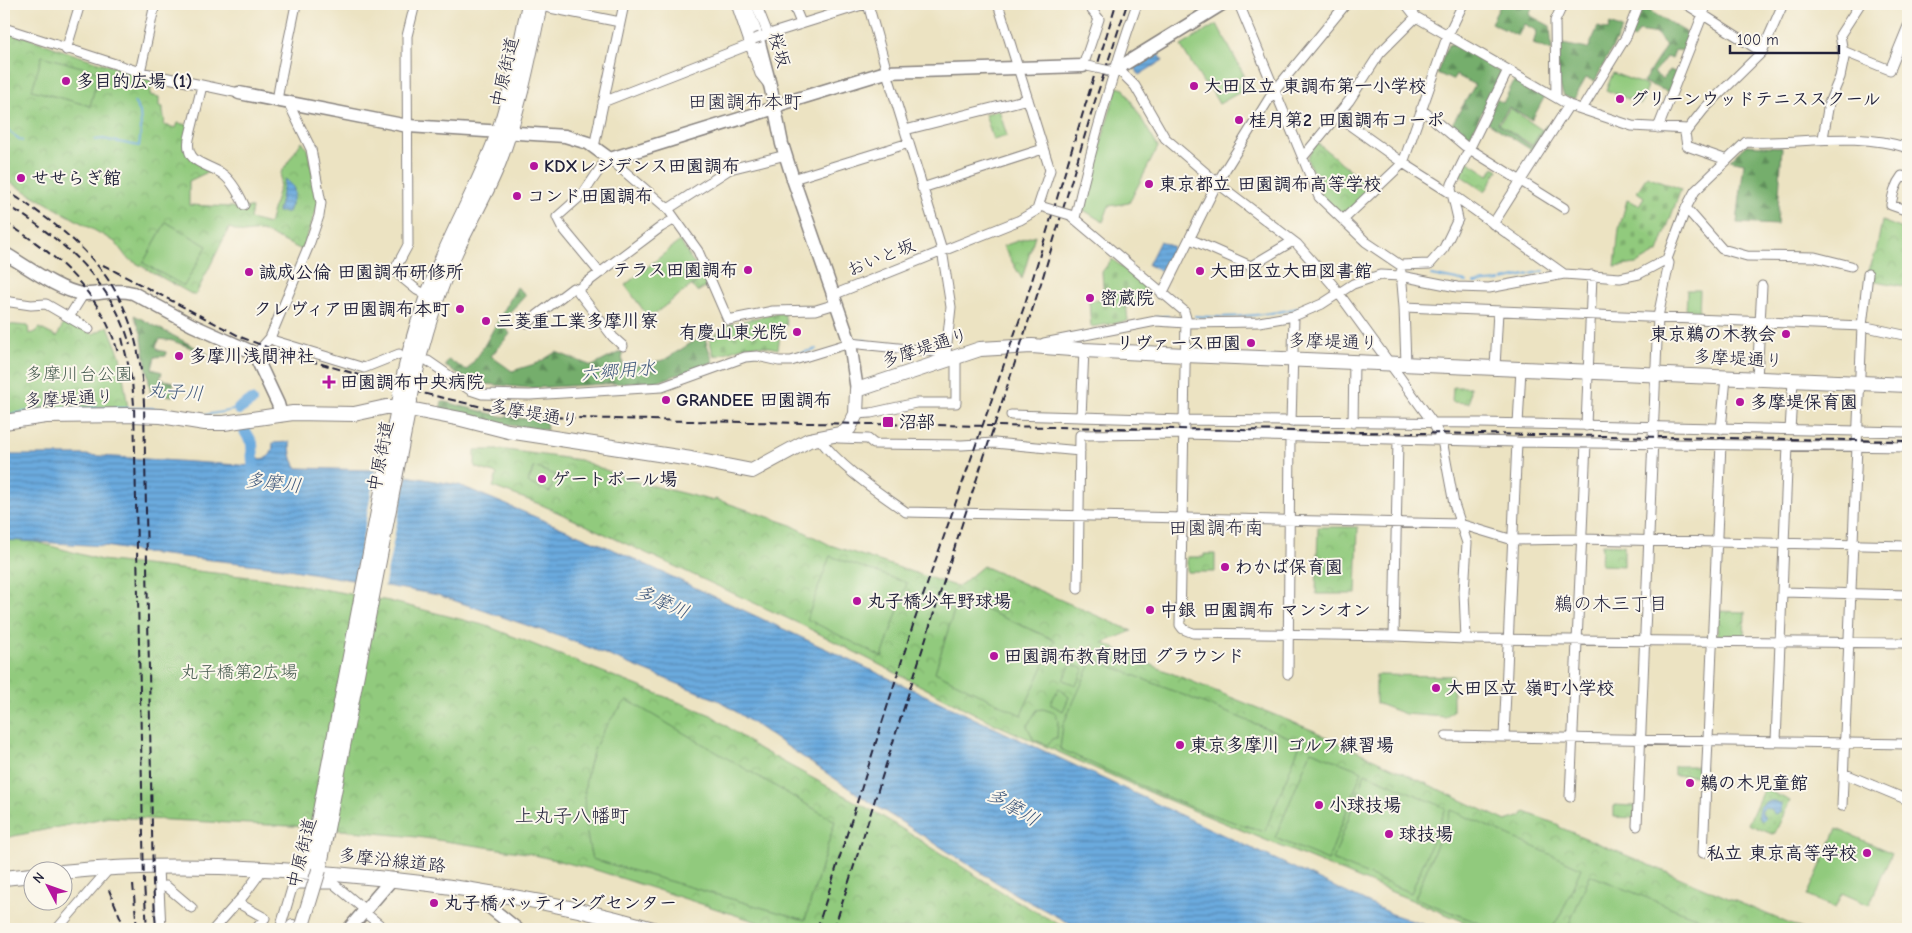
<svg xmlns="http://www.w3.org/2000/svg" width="1912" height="933" font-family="'Comic Neue','Klee One',sans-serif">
  <defs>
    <pattern id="grass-dots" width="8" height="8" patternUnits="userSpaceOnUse" patternTransform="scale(1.25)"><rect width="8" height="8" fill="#91ca7d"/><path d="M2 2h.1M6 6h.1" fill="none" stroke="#7dad6d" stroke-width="1.8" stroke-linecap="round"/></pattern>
    <pattern id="forest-firs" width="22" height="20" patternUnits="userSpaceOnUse" patternTransform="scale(1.25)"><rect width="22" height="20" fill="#74ae6c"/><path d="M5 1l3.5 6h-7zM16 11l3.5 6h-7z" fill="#5f8d5a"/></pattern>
    <pattern id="cemetery-stones" width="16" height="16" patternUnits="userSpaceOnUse" patternTransform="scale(1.25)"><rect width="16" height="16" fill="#91ca7d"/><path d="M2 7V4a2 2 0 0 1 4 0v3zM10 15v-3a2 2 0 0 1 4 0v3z" fill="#7dad6d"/></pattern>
    <pattern id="park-crowns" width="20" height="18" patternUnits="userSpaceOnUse" patternTransform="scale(1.25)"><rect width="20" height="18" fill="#91ca7d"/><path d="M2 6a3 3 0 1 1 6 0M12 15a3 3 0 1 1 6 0" fill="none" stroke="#7dad6d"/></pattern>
    <pattern id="water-rules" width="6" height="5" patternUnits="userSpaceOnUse" patternTransform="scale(1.25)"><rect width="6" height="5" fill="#6baade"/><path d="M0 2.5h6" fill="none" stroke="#588ab5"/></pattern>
  </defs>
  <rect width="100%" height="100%" fill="#fbf7ec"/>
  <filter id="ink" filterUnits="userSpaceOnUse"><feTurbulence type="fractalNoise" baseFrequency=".02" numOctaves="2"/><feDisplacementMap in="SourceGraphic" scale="10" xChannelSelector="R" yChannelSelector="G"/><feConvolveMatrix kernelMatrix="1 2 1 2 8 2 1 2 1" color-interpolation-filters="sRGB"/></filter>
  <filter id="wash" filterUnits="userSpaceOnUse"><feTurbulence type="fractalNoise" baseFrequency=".0096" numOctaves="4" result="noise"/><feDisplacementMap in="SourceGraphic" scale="20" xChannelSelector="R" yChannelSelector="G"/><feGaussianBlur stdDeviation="1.12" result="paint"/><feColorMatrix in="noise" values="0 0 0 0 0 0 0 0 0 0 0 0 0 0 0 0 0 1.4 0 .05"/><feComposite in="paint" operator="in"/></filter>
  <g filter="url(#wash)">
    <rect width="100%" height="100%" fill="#ece3c2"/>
    <path fill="url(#grass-dots)" stroke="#5a765c" d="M1764 788 1790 801 1775 833 1772 834 1748 824Z"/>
    <path fill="url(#forest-firs)" stroke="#4b6854" d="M1501 4H1534L1529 15 1550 26 1552 51 1533 44 1537 31 1524 24 1518 36 1491 23Z
      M1641 6 1691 35 1684 51 1675 50 1672 59 1666 57 1654 73 1662 79 1670 70 1677 73 1669 92 1643 82 1666 46 1657 34 1639 31 1634 39 1629 36Z
      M1610 24 1622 29 1595 81 1586 78 1574 99 1564 96 1559 84 1557 43 1588 49 1598 27 1608 30Z
      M1454 43 1501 73 1467 143 1449 129 1475 85 1456 75 1452 80 1437 73 1448 45Z
      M1515 79 1545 96 1532 120 1509 107 1498 123 1532 147 1546 125 1551 129 1536 153 1486 121 1496 99 1503 103Z
      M1746 145 1782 147 1777 225 1737 223 1744 163 1730 160Z
      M517 287 526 295 506 316 505 326 510 334 491 356 512 371 538 363 556 352 592 366 622 351 623 368 664 360 704 335 713 362 660 381 530 388 474 383 445 366 448 360 467 370 480 353Z
      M134 315 210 355 173 341 160 339 156 346 158 350 166 352V356L155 357 152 369 162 372 160 379 174 382 173 387 176 389 173 396 151 394 141 333Z
      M442 401 500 416 546 421 547 430 500 424 440 410Z"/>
    <path fill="url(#cemetery-stones)" stroke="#5a765c" d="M1647 176 1681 189 1658 252 1636 264 1615 267 1619 229 1627 200 1639 205 1644 197 1637 192Z
      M1112 259 1145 286 1146 293 1140 294 1141 300 1126 302 1128 321 1091 327 1089 301 1104 300 1102 272Z
      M784 313 787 325H784L783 334 780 335 778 349C748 342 742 347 714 357L709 338 723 330 727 325 771 314Z"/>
    <path fill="url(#park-crowns)" stroke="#5a765c" d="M4 29 67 52 152 79 150 95 159 97V106L163 107C162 114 166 119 164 125L176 128 178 123 192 126 189 139 195 160 212 170 189 181V205L252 208 250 219 269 224 280 185 281 173 302 141 307 148 319 202 302 250 262 231 243 233 229 228 195 296 127 258 115 242 4 179Z
      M999 110 1007 136 993 140 985 114Z
      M1317 143 1373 188 1344 216 1321 195 1307 158Z
      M1467 161 1489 175 1494 167 1498 170 1485 192 1460 175Z
      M1882 221 1908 231V287L1865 279 1876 252Z
      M1035 235 1022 279 1003 246Z
      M705 275 709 285 697 292 692 286Z
      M1687 290H1700L1699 314H1686Z
      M67 316 93 334 108 326 120 356 129 415 4 422V324L28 326 29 334 36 332 39 328 57 337Z
      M1453 387H1470L1469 403 1452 402Z
      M475 450H506L580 460 634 481 714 501 715 499 789 524 830 545 958 587 983 566 1132 631 1103 643 1161 669 1312 730 1506 821 1522 816 1525 812 1559 825V827L1802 929H1482L1156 795 995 724 804 626 542 505 493 487 497 474 475 467Z
      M1318 527H1358L1356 594H1316Z
      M4 533 101 560 267 579 389 601 487 626 711 715 756 747 880 815 1013 899 1067 929H779L599 871 527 853 417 837 310 827 109 817 4 838Z
      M1602 544 1624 545V566L1601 565Z
      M1204 554H1215V572H1187V557H1204Z
      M1718 611 1745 612 1744 638 1717 637Z
      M1674 766H1704V776L1674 775Z
      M1614 805 1635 806 1634 818 1614 817Z"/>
    <path fill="#91ca7d" stroke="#5a765c" d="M1217 24 1244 75 1237 79 1242 91 1219 104 1207 83 1204 84 1181 46Z
      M42 56 99 72 90 106 32 90Z
      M1613 73 1648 86 1641 104 1606 90Z
      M1117 87 1124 89 1158 147 1129 203 1109 206 1103 222 1082 209Z
      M1510 108 1542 130 1532 145 1499 124Z
      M166 222 207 246 184 286 143 263Z
      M680 241 694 264 697 263 704 276 649 318 625 285Z
      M534 467 556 475 550 492 528 483Z
      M830 556 907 583 882 657 807 619Z
      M958 598 1055 640 1021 715 935 672Z
      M1093 659 1301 742 1265 831C1194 813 1127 779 1060 749L1063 725Z
      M1071 664 1084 669 1076 685 1063 680Z
      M1376 675 1453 676V711L1445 717 1405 714 1376 703Z
      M1059 688 1069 697 1063 711 1050 704Z
      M627 700 835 821 805 920 592 859C577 796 582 748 627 700Z
      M1043 709 1055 713 1058 720 1057 738H1054L1048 745 1034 740 1027 726 1037 710Z
      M1311 751 1362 771 1328 860 1275 838Z
      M1365 773 1446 808 1411 893 1333 860Z
      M1451 810 1581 868 1564 908 1552 929H1494L1415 898Z
      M1837 829 1892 853 1869 905 1842 893 1835 908 1807 896Z
      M1590 875 1725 929H1567Z"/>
    <path fill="url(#water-rules)" stroke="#46668c" d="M1158 53 1163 60 1139 75 1135 67Z
      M285 179C300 190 294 196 288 212H278Z
      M1160 241 1173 247 1161 271 1148 265Z
      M290 442C290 451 291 460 297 468L371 470 459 485 619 552 1392 914 1436 929H1080L1015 894 862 797 720 701 573 641 438 595 277 567 146 553 105 546 4 540V455H84L253 466 259 459C270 459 273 453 273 443Z
      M1767 801H1774L1781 804V811L1775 814 1767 808H1765L1761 812 1765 818 1761 821C1754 813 1760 806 1767 801Z"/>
    <path fill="#ece3c2" d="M376 468 407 473 384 588 354 583Z"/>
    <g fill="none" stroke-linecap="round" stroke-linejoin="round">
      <path stroke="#6baade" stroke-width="2" d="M4 128 22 141
        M95 140 103 139 139 146 141 129 140 112 134 102
        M1431 275 1467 282
        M1503 280 1544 271
        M1474 283 1500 281
        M1317 302 1326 295
        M1195 316C1231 319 1268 315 1303 307
        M1156 317 1168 316
        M854 339 866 340
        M897 344 941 345
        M747 353 761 352 770 355
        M786 357 816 349
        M4 415 46 409 79 408H151L205 415 239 409 240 412"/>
      <path stroke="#6baade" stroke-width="12" d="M239 409 251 401
        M245 431 252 443 254 481"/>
    </g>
  </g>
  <g filter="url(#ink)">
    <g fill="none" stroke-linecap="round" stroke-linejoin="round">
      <defs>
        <path id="street" d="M415 4 407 36 408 245 394 271 417 290 427 295
          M736 4 760 74 768 84
          M756 4 768 34
          M793 4 801 23
          M868 4 889 79 942 250 951 307 946 353
          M1087 4 1099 19 1083 66H1087
          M1239 4 1319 197 1366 242 1400 265 1430 264 1444 248 1458 219 1451 189 1452 184 1508 70
          M1406 4 1416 17 1569 105 1632 126 1687 129
          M1686 4 1762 52
          M540 6 620 22
          M4 28 140 72 239 93
          M760 37 865 4
          M66 50 80 4
          M1843 51 1890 70 1908 26
          M1119 70 1135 86 1165 138 1221 186 1297 244 1332 284 1433 423 1442 440 1454 504 1467 543 1464 592 1466 639
          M140 72 155 4
          M202 86 189 139C185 164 206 163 221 173 232 180 239 194 244 205
          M1556 97 1555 21 1563 4
          M277 101C282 68 290 36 296 4
          M603 102 749 45
          M1421 109 1465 146 1564 208
          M1582 109 1626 37 1639 4
          M1337 116 1403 163 1452 194 1564 274
          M1658 128 1707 4
          M905 130 1028 99
          M1823 138 1829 103 1840 77 1844 58 1840 35 1860 4
          M594 147 624 4
          M1303 157 1349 101 1380 53 1416 17
          M610 159 668 209 698 251 728 320 773 311 816 310 836 304
          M1727 160 1687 146 1685 133 1704 109 1762 52 1783 4
          M1908 178 1902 176C1895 185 1893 194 1891 205L1908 211
          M793 179 909 143
          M922 188 1043 149
          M1686 208 1722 249 1747 256 1815 257 1851 266
          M668 209 730 169 786 155
          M1070 215 1184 311 1186 318 1180 625 1183 629 1193 633 1394 636 1466 639 1908 643
          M1075 218C1092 145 1112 74 1137 4
          M1343 220 1403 163 1447 37 1463 4
          M1493 224 1569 105
          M1190 239 1251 266 1293 241
          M1401 272 1404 307 1406 364
          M600 273 562 227 557 217 583 194 608 157
          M577 290 661 227 675 219
          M1162 294 1217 183 1272 94 1346 4
          M833 295 1020 220 1037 210 1050 170 998 4
          M4 301 31 305 46 304 89 329
          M1404 307 1862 326 1908 336
          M69 317 81 298V294
          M527 323 573 288 577 290 613 337 623 346
          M270 338 275 341 364 368 399 354
          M1044 343 1156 321 1186 323 1259 322 1294 316 1322 304 1353 284 1380 275 1401 276 1457 287 1489 288 1564 274 1620 278 1639 274 1667 259
          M255 355 270 338 309 245 319 216 321 203 311 149 289 104
          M428 361 470 390 482 394 530 395 662 387 745 357 757 356 779 361H791L850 343 946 353 956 363V403H916L871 413 856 414
          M1495 367 1498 311
          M1757 379 1762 286
          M1011 415 1184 420 1481 423 1908 432
          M1081 417 1084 350
          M1291 422 1294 316
          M1353 423 1354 362
          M1518 424 1521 369
          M1586 426 1592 275
          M1721 429 1726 378
          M1790 430 1793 381
          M818 437C841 468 875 490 906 512L1460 524 1513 540 1580 539 1908 546
          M838 438 868 439 874 444 962 445 994 443 1080 451
          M1078 589 1080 435 1184 434 1517 442 1908 447
          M1782 592 1908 595
          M1394 636 1398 440
          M1288 674 1290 438
          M1446 736 1908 744
          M1504 737 1517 442
          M1776 741 1788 445
          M1843 773 1908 800
          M1570 797 1586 443
          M1842 806 1862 326 1868 274
          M1637 826 1658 317 1669 263 1667 259 1686 208 1695 191 1746 142C1802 144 1854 131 1908 148
          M1703 853 1721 444
          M158 868 161 929
          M159 887 166 886 192 908
          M238 903 265 918 256 929
          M364 912 385 929
          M57 929 109 869
          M214 929 244 895 263 869
          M280 929 292 888 297 884H334L365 910
          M602 929 608 916"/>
        <path id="secondary" d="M745 4 758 39 771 89 782 144 793 179 850 343 857 390
          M1110 71 1119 70 1123 65 1222 4
          M239 93 408 126 565 136 588 143 610 159 775 108 781 104 886 72 1083 66
          M4 253C23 264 61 292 83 294 99 295 116 288 133 293L192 325 250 351 255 355 278 404 281 415
          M466 888 517 929
          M349 929 392 879"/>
        <path id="primary" d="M403 379C411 342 422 308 436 273 454 228 478 186 495 141 512 96 519 50 529 4
          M414 381C423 337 437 293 456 251 470 221 487 193 499 162 519 111 529 57 540 4
          M4 422 46 416 129 415 161 416 205 423H224L293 413 354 414 386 407H399L461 419 508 431 691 459 752 471 809 440 844 433 849 428 856 414 857 390 980 349 1032 346 1084 350 1185 355 1908 385
          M309 868 400 398
          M319 870 410 401
          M62 872C153 863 245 866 335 874 443 883 549 899 653 929
          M4 878 32 875
          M292 929 293 927"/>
      </defs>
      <use href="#street" stroke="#87827e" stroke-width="11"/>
      <use href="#secondary" stroke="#87827e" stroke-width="15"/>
      <use href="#primary" stroke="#87827e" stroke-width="16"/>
      <use href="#street" stroke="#fff" stroke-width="9"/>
      <use href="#secondary" stroke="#fff" stroke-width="12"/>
      <use href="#primary" stroke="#fff" stroke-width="14"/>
      <path stroke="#22223b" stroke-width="2" stroke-dasharray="8 4" stroke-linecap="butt" d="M4 190C21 199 38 212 54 224 118 274 140 324 144 404L153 883 156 929
        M4 203C58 236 113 281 130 345
        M4 222C54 251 103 295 118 353
        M103 265 243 338 280 352 422 393 504 412 543 417 687 421 1908 441
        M122 338 132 381 134 405 144 883 147 929
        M133 884 137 929
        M109 890 125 929
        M817 929 914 622 1024 307 1116 4
        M834 929 962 524 1042 280 1095 101 1127 4"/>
      <defs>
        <path id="street-bridge" d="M754 39 760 37
          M1087 66 1110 71
          M1043 207 1070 215"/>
        <path id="primary-bridge" d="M400 393 403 379
          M411 395 414 381
          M301 929 319 870"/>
      </defs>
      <use href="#street-bridge" stroke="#87827e" stroke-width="11" stroke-linecap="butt"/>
      <use href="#primary-bridge" stroke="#87827e" stroke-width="16" stroke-linecap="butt"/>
      <use href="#street-bridge" stroke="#fff" stroke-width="9"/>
      <use href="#primary-bridge" stroke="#fff" stroke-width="14"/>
    </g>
  </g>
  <g fill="#b5179e" stroke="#fbf7ec" stroke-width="2">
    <circle cx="66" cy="81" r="5"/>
    <circle cx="1194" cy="86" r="5"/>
    <circle cx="1620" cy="99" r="5"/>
    <circle cx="1239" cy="120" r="5"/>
    <circle cx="534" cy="166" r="5"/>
    <circle cx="21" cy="178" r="5"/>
    <circle cx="1149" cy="184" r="5"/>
    <circle cx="517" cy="196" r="5"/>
    <circle cx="748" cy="270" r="5"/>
    <circle cx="1200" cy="271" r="5"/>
    <circle cx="249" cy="272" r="5"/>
    <circle cx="1090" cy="298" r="5"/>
    <circle cx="460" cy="309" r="5"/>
    <circle cx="486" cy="321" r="5"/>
    <circle cx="797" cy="332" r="5"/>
    <circle cx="1786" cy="334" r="5"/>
    <circle cx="1251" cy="343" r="5"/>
    <circle cx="179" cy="356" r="5"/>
    <path d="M326.5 374.5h5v5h5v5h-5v5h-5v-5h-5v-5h5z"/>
    <circle cx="666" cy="400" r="5"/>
    <circle cx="1740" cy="402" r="5"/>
    <rect x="882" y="416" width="12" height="12" rx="2.5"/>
    <circle cx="542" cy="479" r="5"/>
    <circle cx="1225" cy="567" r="5"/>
    <circle cx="857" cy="601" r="5"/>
    <circle cx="1150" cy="610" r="5"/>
    <circle cx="994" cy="656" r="5"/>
    <circle cx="1436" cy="688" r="5"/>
    <circle cx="1180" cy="745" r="5"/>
    <circle cx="1690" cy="783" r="5"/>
    <circle cx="1319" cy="805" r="5"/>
    <circle cx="1389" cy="834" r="5"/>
    <circle cx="1867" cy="853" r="5"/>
    <circle cx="434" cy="903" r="5"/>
  </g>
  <g text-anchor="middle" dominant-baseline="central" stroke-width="4" stroke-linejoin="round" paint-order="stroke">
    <g font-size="18" fill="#22223b" stroke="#fbf7ec">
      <text transform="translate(779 50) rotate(74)">桜坂</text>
      <text transform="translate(505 72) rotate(-77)">中原街道</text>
      <text transform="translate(881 258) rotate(-22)">おいと坂</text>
      <text transform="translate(1333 342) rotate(2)">多摩堤通り</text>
      <text transform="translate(925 348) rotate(-18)">多摩堤通り</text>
      <text transform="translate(1738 359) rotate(3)">多摩堤通り</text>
      <text transform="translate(69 399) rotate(-3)">多摩堤通り</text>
      <text transform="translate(534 414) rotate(10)">多摩堤通り</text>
      <text transform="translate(381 456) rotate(-79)">中原街道</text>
      <text transform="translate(302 853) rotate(-76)">中原街道</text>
      <text transform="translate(392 861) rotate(6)">多摩沿線道路</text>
    </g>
    <g font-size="18" font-weight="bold" fill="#22223b" stroke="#fbf7ec" text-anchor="start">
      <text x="76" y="81">多目的広場 (1)</text>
      <text x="1204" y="86">大田区立 東調布第一小学校</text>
      <text x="1630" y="99">グリーンウッドテニススクール</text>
      <text x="1249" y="120">桂月第2 田園調布コーポ</text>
      <text x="544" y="166">KDXレジデンス田園調布</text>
      <text x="31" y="178">せせらぎ館</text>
      <text x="1159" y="184">東京都立 田園調布高等学校</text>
      <text x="527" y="196">コンド田園調布</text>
      <text x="738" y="270" text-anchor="end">テラス田園調布</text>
      <text x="1210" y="271">大田区立大田図書館</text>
      <text x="259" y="272">誠成公倫 田園調布研修所</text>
      <text x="1100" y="298">密蔵院</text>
      <text x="450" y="309" text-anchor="end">クレヴィア田園調布本町</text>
      <text x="496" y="321">三菱重工業多摩川寮</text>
      <text x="787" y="332" text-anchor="end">有慶山東光院</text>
      <text x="1776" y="334" text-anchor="end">東京鵜の木教会</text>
      <text x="1241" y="343" text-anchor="end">リヴァース田園</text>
      <text x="189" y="356">多摩川浅間神社</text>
      <text x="340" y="382">田園調布中央病院</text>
      <text x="676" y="400">GRANDEE 田園調布</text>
      <text x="1750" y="402">多摩堤保育園</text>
      <text x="899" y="422">沼部</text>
      <text x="552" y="479">ゲートボール場</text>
      <text x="1235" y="567">わかば保育園</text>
      <text x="867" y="601">丸子橋少年野球場</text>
      <text x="1160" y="610">中銀 田園調布 マンシオン</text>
      <text x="1004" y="656">田園調布教育財団 グラウンド</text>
      <text x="1446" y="688">大田区立 嶺町小学校</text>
      <text x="1190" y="745">東京多摩川 ゴルフ練習場</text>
      <text x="1700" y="783">鵜の木児童館</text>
      <text x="1329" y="805">小球技場</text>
      <text x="1399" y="834">球技場</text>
      <text x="1857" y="853" text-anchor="end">私立 東京高等学校</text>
      <text x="444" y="903">丸子橋バッティングセンター</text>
    </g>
    <g font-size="18" fill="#495d52" stroke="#fbf7ec">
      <text x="79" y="374">多摩川台公園</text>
      <text x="239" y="672">丸子橋第2広場</text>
    </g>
    <g font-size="19" fill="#22223b" stroke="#fbf7ec">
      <text x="745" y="102">田園調布本町</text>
      <text x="1216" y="528">田園調布南</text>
      <text x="1611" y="604">鵜の木三丁目</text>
      <text x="572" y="816">上丸子八幡町</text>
    </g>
    <g font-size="19" font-style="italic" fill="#3f587c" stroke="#fbf7ec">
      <text transform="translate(618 371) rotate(-5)">六郷用水</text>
      <text transform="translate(175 392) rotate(4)">丸子川</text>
      <text transform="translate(273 483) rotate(7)">多摩川</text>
      <text transform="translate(662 602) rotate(24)">多摩川</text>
      <text transform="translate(1013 807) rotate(31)">多摩川</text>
    </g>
  </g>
  <rect width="1912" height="933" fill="none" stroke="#fbf7ec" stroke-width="20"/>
  <g transform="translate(48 886) rotate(311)"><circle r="24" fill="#fbf7ec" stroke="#a4a2a5"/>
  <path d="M0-4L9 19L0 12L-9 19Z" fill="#b5179e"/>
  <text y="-8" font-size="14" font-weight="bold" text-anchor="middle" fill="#22223b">N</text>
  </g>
  <path d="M1730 45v8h109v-8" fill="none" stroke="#22223b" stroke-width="2.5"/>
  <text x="1737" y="45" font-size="15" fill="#22223b" stroke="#fbf7ec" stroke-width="4" paint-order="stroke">100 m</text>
</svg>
